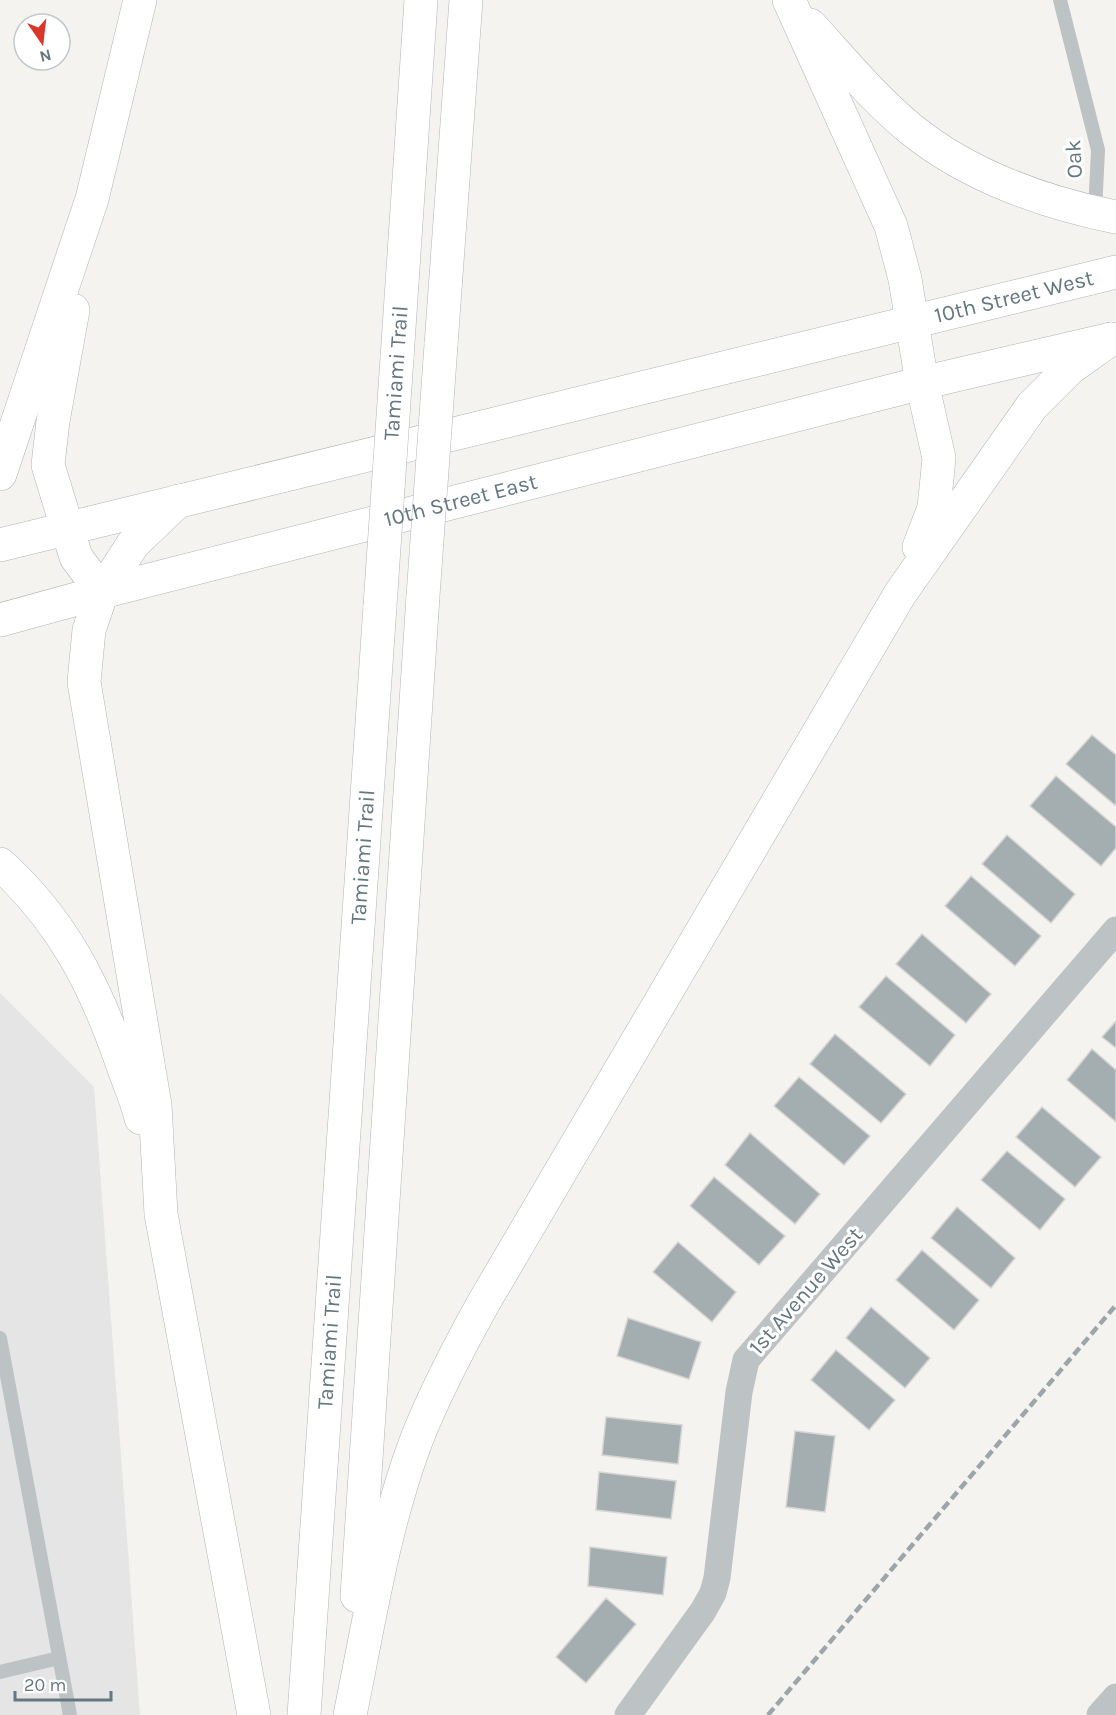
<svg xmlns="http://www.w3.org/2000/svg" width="1116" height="1715" font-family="Karla,sans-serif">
  <rect width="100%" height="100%" fill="#f4f3f0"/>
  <path fill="#e4e5e4" d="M0 993 94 1087 140 1715H0Z"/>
  <path fill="#a4aeb1" stroke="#d5d5d3" stroke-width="1.5" d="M1092 735 1116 755V806L1066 764Z
    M1056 776 1116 827V848L1101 866 1030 806Z
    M1007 835 1075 894 1051 923 982 864Z
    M971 876 1041 936 1015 966 945 906Z
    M922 934 991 994 966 1023 896 964Z
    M886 976 955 1035 930 1066 859 1007Z
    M1116 1021V1048L1102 1037Z
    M835 1034 906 1094 881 1123 810 1064Z
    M1092 1049 1116 1070V1122L1067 1080Z
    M799 1077 870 1136 844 1165 774 1106Z
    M1042 1107 1101 1157 1075 1187 1016 1137Z
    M750 1133 820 1194 795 1224 725 1165Z
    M1007 1151 1065 1199 1040 1230 981 1180Z
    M714 1177 785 1236 759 1265 690 1206Z
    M957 1207 1015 1258 991 1288 931 1238Z
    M678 1242 736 1292 712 1322 653 1272Z
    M922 1250 979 1300 954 1330 896 1280Z
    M871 1307 930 1358 905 1388 846 1338Z
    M628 1318 701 1342 689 1379 617 1356Z
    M836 1350 895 1400 869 1430 811 1380Z
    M606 1417 682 1425 678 1464 602 1455Z
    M795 1431 835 1436 825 1512 786 1507Z
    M599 1472 676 1481 671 1519 596 1510Z
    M590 1547 667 1557 663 1595 588 1586Z
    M606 1598 636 1624 586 1683 556 1657Z"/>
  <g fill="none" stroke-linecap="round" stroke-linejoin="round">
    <defs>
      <g id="primary">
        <path id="s1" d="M0 545 1116 272"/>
        <path id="s2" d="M0 620 102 592 922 383 1111 339"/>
      </g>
      <g id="trunk">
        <path d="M789 0 891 226 905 279 922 383 939 458 934 508 919 547"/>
        <path d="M810 25C843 61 874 99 912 130 969 176 1045 203 1116 217"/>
        <path d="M73 310 53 421 48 465 76 557 102 592"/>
        <path d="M441 345 466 0"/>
        <path d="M397 358 421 0"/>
        <path d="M0 474 92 199 140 0"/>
        <path d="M178 501 133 544 102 592 89 630 84 682 155 1105 161 1214 254 1715"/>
        <path d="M0 864C63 921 96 987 123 1066 129 1083 137 1101 141 1118"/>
        <path d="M357 1596 423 596"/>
        <path id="s3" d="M304 1715 380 606"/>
        <path d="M350 1715C369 1623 383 1529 416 1441 435 1392 459 1347 484 1302L900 594 1032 406 1070 368 1111 339"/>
      </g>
    </defs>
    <use href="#primary" stroke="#aeb4b7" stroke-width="34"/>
    <use href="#trunk" stroke="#b0b5b7" stroke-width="34"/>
    <path stroke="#bdc2c4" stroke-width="14" d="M1060 0 1098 150 1095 212
      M0 1338 70 1715
      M0 1672 59 1658"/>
    <path stroke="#bdc2c4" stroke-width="27" d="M628 1715 703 1611 713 1593 717 1578 739 1392 746 1360 1116 930
      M1100 1715 1116 1697"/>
    <use href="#primary" stroke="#fff" stroke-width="33"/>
    <use href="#trunk" stroke="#fff" stroke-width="33"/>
    <path stroke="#9ca5a8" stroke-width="4.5" stroke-dasharray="9 4.5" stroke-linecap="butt" d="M768 1715 1116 1305"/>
    <defs>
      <path id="trunk-bridge" d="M423 596 441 345
        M380 606 397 358"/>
    </defs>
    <use href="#trunk-bridge" stroke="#b0b5b7" stroke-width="34" stroke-linecap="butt"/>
    <use href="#trunk-bridge" stroke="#fff" stroke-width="33"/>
  </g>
  <g text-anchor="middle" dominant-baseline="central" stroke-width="6" stroke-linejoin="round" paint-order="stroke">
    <g font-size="22" fill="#647880" stroke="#fff">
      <text transform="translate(1074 159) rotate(-93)">Oak</text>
      <text stroke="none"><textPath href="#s1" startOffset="1044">10th Street West</textPath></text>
      <text transform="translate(396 373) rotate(-86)">Tamiami Trail</text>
      <text stroke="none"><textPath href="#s2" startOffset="476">10th Street East</textPath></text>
      <text stroke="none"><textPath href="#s3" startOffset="860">Tamiami Trail</textPath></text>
      <text transform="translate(806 1291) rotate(-49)">1st Avenue West</text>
      <text stroke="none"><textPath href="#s3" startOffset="374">Tamiami Trail</textPath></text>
    </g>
  </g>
  <g transform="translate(42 42) rotate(166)"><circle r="28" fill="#ffffff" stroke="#c1c9cc" stroke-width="1.5"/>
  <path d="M0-4.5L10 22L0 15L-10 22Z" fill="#da372a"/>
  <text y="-9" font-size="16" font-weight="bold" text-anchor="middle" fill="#647880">N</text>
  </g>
  <path d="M15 1691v9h96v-9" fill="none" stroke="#647880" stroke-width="3"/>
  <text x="24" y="1691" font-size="18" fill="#647880" stroke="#ffffff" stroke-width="4.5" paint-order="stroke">20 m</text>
</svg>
